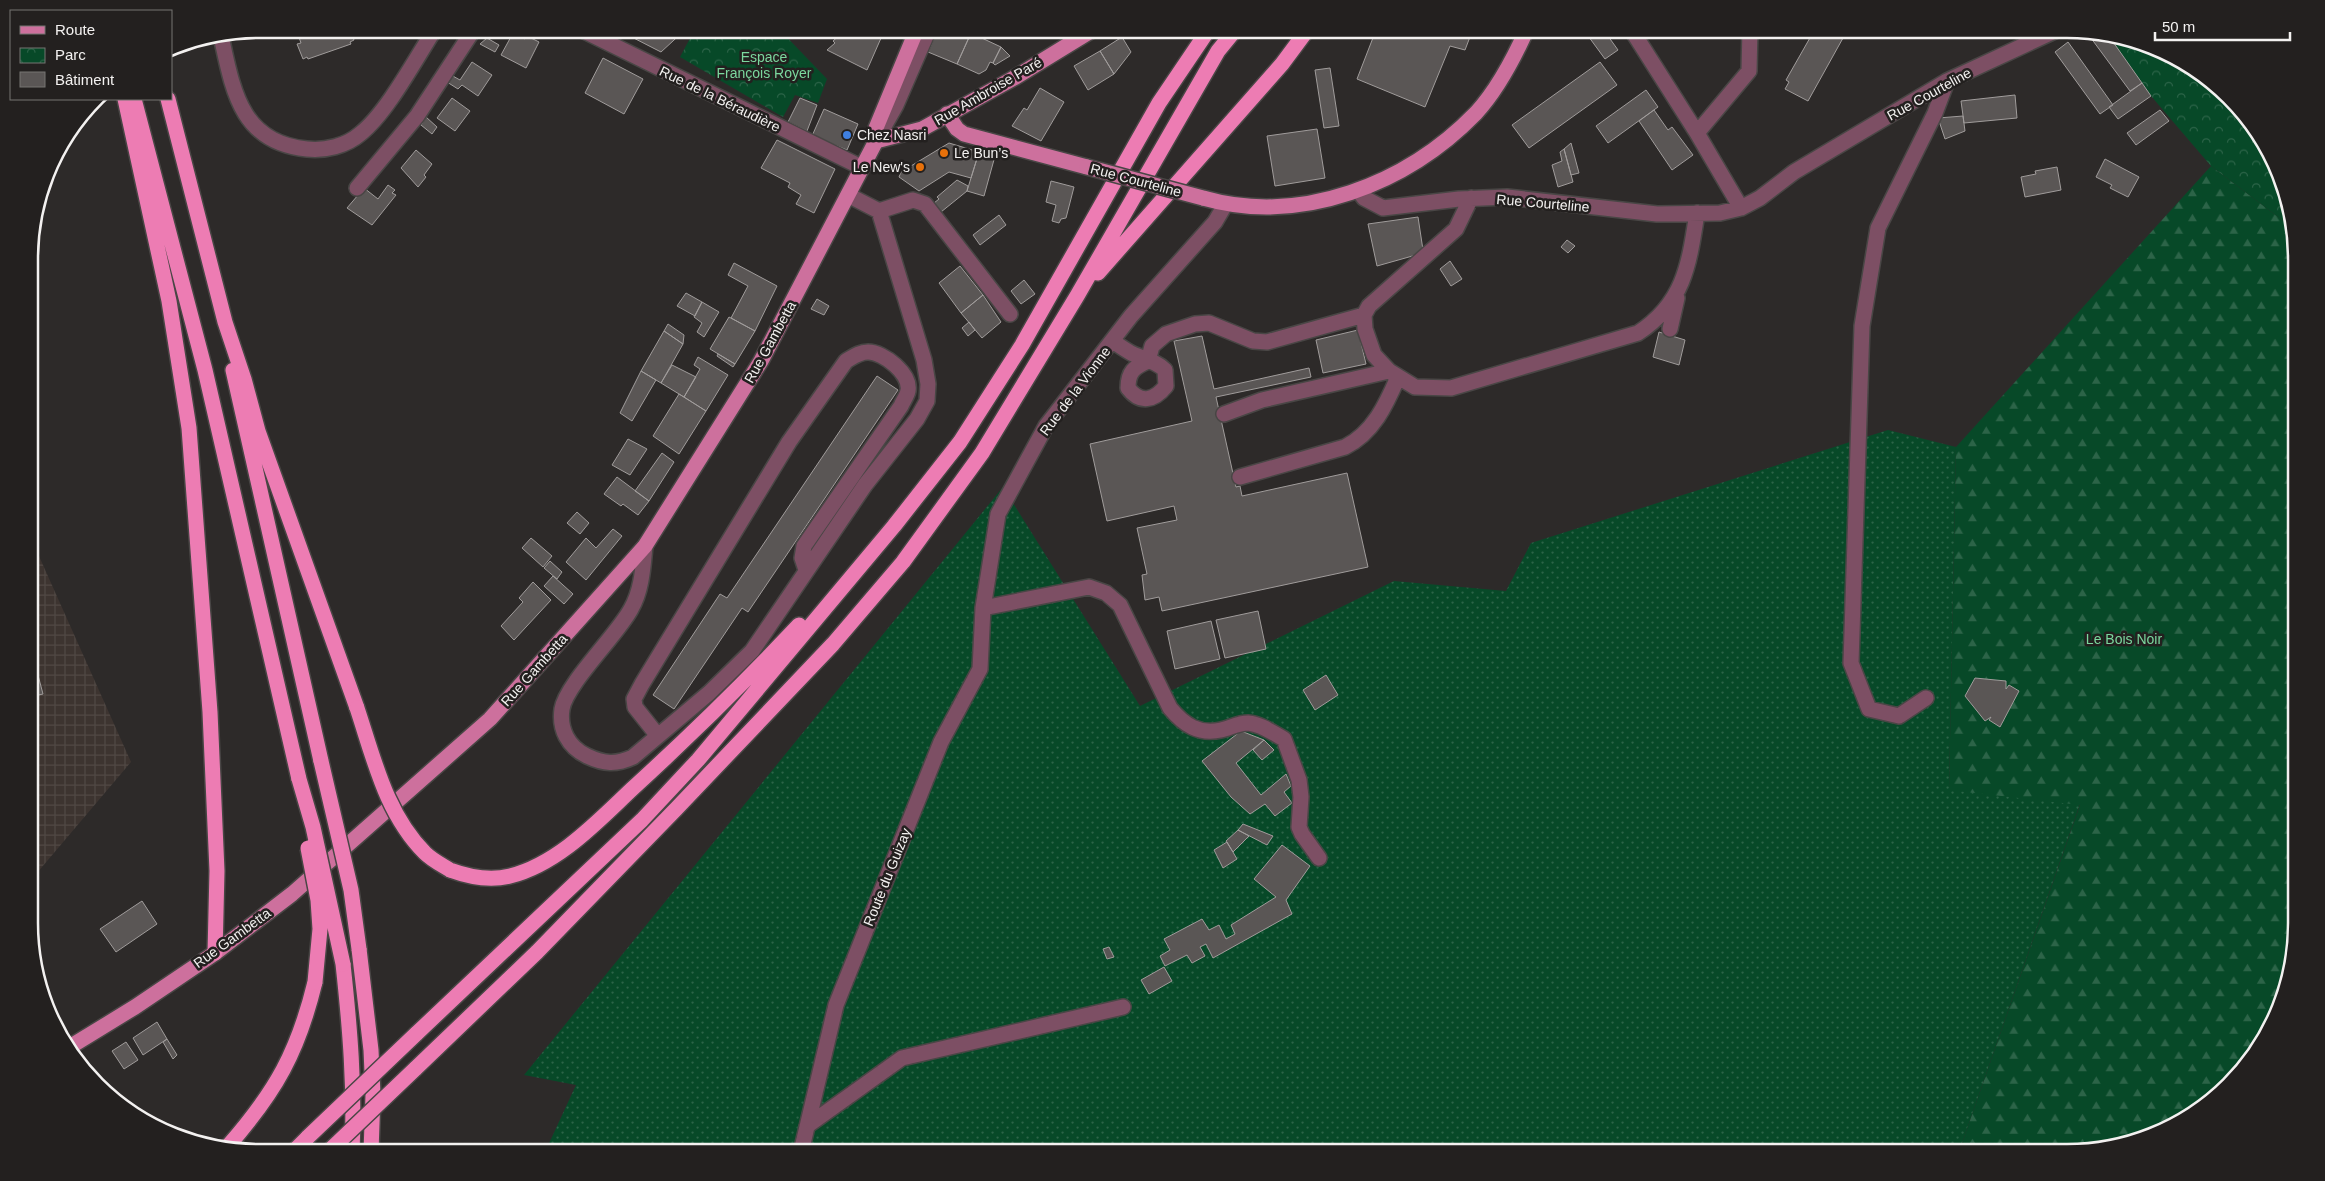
<svg xmlns="http://www.w3.org/2000/svg" width="2325" height="1181" font-family="Arial,sans-serif">
  <defs>
    <pattern id="industrial-grid" width="8" height="8" patternUnits="userSpaceOnUse" patternTransform="scale(1.25)"><rect width="8" height="8" fill="#3d3430"/><path d="M0 4h8M4 0v8" fill="none" stroke="#504844"/></pattern>
    <pattern id="grass-dots" width="8" height="8" patternUnits="userSpaceOnUse" patternTransform="scale(1.25)"><rect width="8" height="8" fill="#074928"/><path d="M2 2h.1M6 6h.1" fill="none" stroke="#2c6448" stroke-width="1.8" stroke-linecap="round"/></pattern>
    <pattern id="forest-firs" width="22" height="20" patternUnits="userSpaceOnUse" patternTransform="scale(1.25)"><rect width="22" height="20" fill="#074928"/><path d="M5 1l3.5 6h-7zM16 11l3.5 6h-7z" fill="#2c6448"/></pattern>
    <pattern id="park-crowns" width="20" height="18" patternUnits="userSpaceOnUse" patternTransform="scale(1.25)"><rect width="20" height="18" fill="#074928"/><path d="M2 6a3 3 0 1 1 6 0M12 15a3 3 0 1 1 6 0" fill="none" stroke="#2c6448"/></pattern>
  </defs>
  <rect width="100%" height="100%" fill="#2d2a29"/>
  <path fill="url(#industrial-grid)" d="M30 536 131 762 31 880Z"/>
  <path fill="url(#grass-dots)" d="M1888 430 1956 447 1949 789 2080 804 1959 1152H545L576 1085 524 1075 1003 487 1140 706 1394 581 1506 591 1531 543Z"/>
  <path fill="url(#forest-firs)" d="M2211 166 2294 229 2296 923 2272 1024 2239 1074 2194 1114 2140 1140 2081 1152H1959L2080 805 1949 790 1956 447Z"/>
  <path fill="url(#park-crowns)" d="M695 29H779L827 79 818 103 795 95 783 117 680 57Z
    M2111 39 2168 53 2218 86 2257 131 2294 229 2211 166 2151 96Z"/>
  <path fill="#5a5655" stroke="#a09c9b" d="M296 29H350L354 40 350 42 351 44 308 59 307 57 303 59 297 44 301 43Z
    M616 29H686L661 52Z
    M801 29H818L806 38Z
    M842 29H885L867 70 827 50 835 43 833 41 841 34 839 31Z
    M938 29H960L971 33 957 64 928 52Z
    M1026 29H1053L1044 35Z
    M1372 29H1473L1465 50 1450 46 1425 107 1357 79 1376 30Z
    M1583 29H1603L1618 50 1605 59Z
    M1815 29H1848L1808 101 1785 89 1789 82 1786 80Z
    M513 33 525 39 527 36 539 42 526 68 501 55Z
    M971 33 1001 47 993 63 990 62 986 70 979 74 957 64Z
    M2088 34 2111 39 2142 83 2130 91Z
    M1122 37 1131 52 1114 74 1100 51Z
    M487 38 499 45 495 52 480 44Z
    M2068 42 2113 105 2100 114 2055 52Z
    M1001 47 1010 56 995 65 993 63Z
    M1100 51 1114 74 1088 90 1074 66Z
    M603 58 643 79 624 114 585 93Z
    M472 62 492 75 478 96 462 85 458 89 447 82 451 75 460 80Z
    M1600 62 1617 85 1529 148 1512 125Z
    M1330 68 1339 126 1324 128 1315 70Z
    M2142 83 2151 96 2118 119 2109 107Z
    M1040 88 1064 102 1041 141 1012 126 1024 108 1027 110Z
    M1646 90 1658 107 1608 143 1596 126Z
    M2015 95 2017 118 1964 123 1961 101Z
    M452 98 470 111 455 131 437 118Z
    M800 98 817 105 807 131 788 122Z
    M824 109 858 124 847 150 812 136Z
    M1654 110 1668 130 1672 127 1693 155 1672 170 1639 121Z
    M2160 110 2169 121 2136 145 2127 133Z
    M1963 116 1965 131 1945 139 1938 118Z
    M426 117 437 127 432 134 421 125Z
    M1317 129 1325 178 1275 186 1267 136Z
    M777 140 835 169 814 213 796 204 801 195 788 187 790 183 761 168Z
    M949 143 979 152 971 178 949 172 919 191 899 177 901 172Z
    M1571 143 1579 173 1571 175 1564 149Z
    M1564 149 1573 182 1558 187 1552 165 1562 161 1560 152Z
    M416 150 432 164 424 175 426 177 418 187 401 168Z
    M979 152 995 156 984 196 967 191Z
    M2105 159 2139 177 2128 197 2110 188 2112 185 2096 177Z
    M2057 167 2061 190 2025 197 2021 177 2036 174 2035 171Z
    M957 180 968 186 967 191 941 212 934 203 939 199 937 197Z
    M1051 181 1074 187 1066 218 1061 219 1059 223 1052 221 1056 205 1046 202Z
    M388 185 395 190 392 193 396 195 372 225 347 208 364 188 378 199Z
    M999 215 1006 225 980 245 973 235Z
    M1418 217 1423 250 1416 255 1377 266 1368 224Z
    M1567 240 1575 246 1568 253 1561 247Z
    M1450 261 1462 279 1451 286 1440 269Z
    M734 263 777 286 755 331 731 318 748 286 728 275Z
    M960 266 983 295 961 313 939 283Z
    M1024 280 1035 294 1021 304 1011 291Z
    M686 293 702 302 695 316 677 306Z
    M983 295 1001 322 982 338 961 313Z
    M817 299 829 306 824 315 811 309Z
    M702 302 719 312 704 337 697 332 702 323 694 317Z
    M729 317 755 331 735 364 710 349Z
    M969 322 975 330 968 336 962 328Z
    M668 324 684 335 683 344 664 331Z
    M1358 330 1366 364 1323 373 1316 340Z
    M664 331 683 344 661 383 641 371Z
    M1659 332 1685 340 1679 365 1653 357Z
    M1202 336 1214 389 1309 368 1311 377 1216 397 1236 487 1240 486 1242 496 1347 473 1368 567 1162 611 1159 597 1145 600 1142 575 1147 574 1137 528 1177 520 1174 506 1107 521 1090 444 1192 421 1174 341Z
    M718 354 735 364 733 367 717 356Z
    M698 357 728 375 706 411 684 397 700 369 694 365Z
    M672 365 696 377 684 397 661 383Z
    M641 371 656 380 632 421 620 413Z
    M877 376 898 390 748 612 742 608 674 709 653 695 720 594 727 598Z
    M679 394 706 411 679 454 653 436Z
    M628 439 647 449 630 475 612 465Z
    M662 453 674 462 649 501 635 491Z
    M617 477 649 501 638 515 623 504 621 506 604 494Z
    M577 512 589 523 580 534 567 523Z
    M613 529 622 536 586 580 566 562 586 538 596 548Z
    M531 538 552 556 543 567 522 548Z
    M550 561 562 572 557 579 544 568Z
    M553 576 573 594 564 604 544 586Z
    M533 582 551 600 514 640 501 626 523 602 519 598Z
    M1258 611 1266 649 1225 658 1216 620Z
    M1211 621 1220 659 1175 669 1167 631Z
    M30 645 43 694 30 697Z
    M1326 675 1338 695 1315 710 1303 690Z
    M1975 678 2006 681V689L2009 685 2019 691 2000 727 1989 720 1991 717 1985 721 1965 696Z
    M1241 731 1264 740 1236 763 1261 795 1286 774 1291 786 1284 792 1292 803 1275 816 1265 804 1250 814 1231 797 1202 761Z
    M1264 740 1274 750 1262 760 1253 750Z
    M1243 824 1273 836 1267 845 1238 830Z
    M1238 830 1249 836 1233 852 1226 841Z
    M1227 842 1237 859 1223 868 1214 850Z
    M1282 845 1310 866 1286 900 1292 914 1213 958 1206 944 1200 947 1205 956 1192 963 1187 955 1165 966 1160 956 1170 950 1164 939 1202 919 1209 930 1219 925 1226 939 1235 934 1231 925 1276 897 1254 879Z
    M142 901 157 924 116 952 100 929Z
    M1109 947 1114 957 1107 959 1103 949Z
    M1164 967 1172 981 1149 994 1141 980Z
    M157 1022 167 1039 143 1055 133 1038Z
    M167 1039 177 1055 173 1059 163 1042Z
    M126 1042 138 1060 124 1069 112 1051Z"/>
  <g fill="none" stroke-linecap="round" stroke-linejoin="round">
    <defs>
      <path id="minor" d="M580 29 861 167
        M1631 29 1697 133
        M221 36C233 91 241 143 307 149 325 151 346 146 360 134 387 113 416 58 435 29
        M878 137 896 105 929 29
        M357 188 417 116 474 29
        M1358 190 1364 198 1383 208 1459 199 1507 197 1657 214 1720 213 1741 208 1760 198 1794 172 1947 81 2059 29
        M1471 198 1456 229 1369 306 1364 315 1365 329 1374 355 1389 371 1415 387 1451 388 1638 333C1684 303 1689 265 1697 213
        M1741 208 1697 133 1749 71 1750 29
        M879 211 913 200 925 204 1010 314
        M1670 329 1677 298
        M1112 341C1119 345 1125 350 1133 354 1144 359 1156 361 1165 370L1166 386C1154 401 1140 404 1128 388 1128 372 1134 367 1148 361L1152 346 1166 334 1195 324 1209 323 1253 341 1267 342 1364 315
        M1224 414 1262 400 1389 371
        M1240 477 1345 447C1373 433 1386 405 1398 377
        M645 546C643 567 642 590 631 609 618 634 566 684 562 709 559 729 568 747 587 756 604 764 616 765 633 757L709 693 752 651 865 485 917 419 927 401 928 384 924 360 879 211 848 195
        M983 608 1089 587 1106 593 1120 605 1170 708C1184 725 1199 735 1221 730 1230 728 1238 723 1248 723 1261 724 1273 733 1284 739L1299 780 1301 797 1299 827 1302 834 1319 858
        M1926 698 1899 716 1869 709 1851 663 1862 326 1878 228 1935 113 1947 81
        M658 736 635 707 634 699 642 684 789 442 846 361C853 357 859 352 868 352 884 352 911 374 908 391 907 396 903 401 901 406L804 546 802 558 806 570
        M807 1126 902 1058 1123 1007
        M801 1152 836 1005 941 742 980 669 983 608 998 514 1046 426 1131 316 1215 222 1225 205"/>
      <path id="major" d="M947 114 957 129 964 134 1087 167
        M876 141 922 129 1014 78 1094 29
        M1203 198C1301 226 1407 184 1476 113 1498 89 1514 58 1527 29
        M68 1048 135 1007 215 953 292 894 490 719 645 546 761 361 876 141V128L917 29"/>
      <path id="highway" d="M125 99 169 301 189 428 210 712 217 871 215 953
        M134 99 205 370 299 779
        M168 99 225 322 244 379 258 431 357 708
        M1098 273 1282 64 1308 29
        M233 370 321 761
        M450 870C469 877 490 881 510 876 558 864 597 822 632 789 690 736 745 682 799 625
        M359 949 371 1050 373 1095 371 1152
        M343 964C350 1028 355 1088 352 1152
        M416 1034 642 820 698 760 894 526 960 442 1022 345 1159 103 1209 29
        M415 1069 537 952 676 809 833 644 903 562 982 453 1077 296 1218 51 1236 29
        M229 1145C276 1091 298 1052 315 982
        M293 1152 308 1137"/>
    </defs>
    <use href="#minor" stroke="#494645" stroke-width="18"/>
    <use href="#major" stroke="#494645" stroke-width="18"/>
    <use href="#highway" stroke="#494645" stroke-width="18"/>
    <use href="#minor" stroke="#7d4f64" stroke-width="15"/>
    <use href="#major" stroke="#cd709d" stroke-width="15"/>
    <use href="#highway" stroke="#ed7cb3" stroke-width="15"/>
    <defs>
      <path id="major-bridge" d="M1087 167 1203 198"/>
      <path id="highway-bridge" d="M357 708C374 759 386 814 425 853 432 860 442 865 450 870
        M321 761 351 890 359 949
        M299 779 313 827 343 964
        M308 848 318 900 320 929 315 982
        M308 1137 416 1034
        M328 1152 415 1069"/>
    </defs>
    <use href="#major-bridge" stroke="#494645" stroke-width="18" stroke-linecap="butt"/>
    <use href="#highway-bridge" stroke="#494645" stroke-width="18" stroke-linecap="butt"/>
    <use href="#major-bridge" stroke="#cd709d" stroke-width="15"/>
    <use href="#highway-bridge" stroke="#ed7cb3" stroke-width="15"/>
  </g>
  <circle fill="#3f7fe0" stroke="#23201f" stroke-width="2" cx="847" cy="135" r="5"/>
  <g fill="#e8710a" stroke="#23201f" stroke-width="2">
    <circle cx="944" cy="153" r="5"/>
    <circle cx="920" cy="167" r="5"/>
  </g>
  <g text-anchor="middle" dominant-baseline="central" stroke-width="5" stroke-linejoin="round" paint-order="stroke">
    <g font-size="14" fill="#7bd79e" stroke="#23201f">
      <text x="764" y="57">Espace<tspan x="764" dy="16">François Royer</tspan></text>
      <text x="2124" y="639">Le Bois Noir</text>
    </g>
    <g font-size="14" fill="#f3f1f0" stroke="#23201f">
      <text transform="translate(988 91) rotate(-30)">Rue Ambroise Paré</text>
      <text transform="translate(1929 94) rotate(-29)">Rue Courteline</text>
      <text transform="translate(720 99) rotate(26)">Rue de la Béraudière</text>
      <text transform="translate(1136 180) rotate(15)">Rue Courteline</text>
      <text transform="translate(1543 203) rotate(5)">Rue Courteline</text>
      <text transform="translate(770 342) rotate(-61)">Rue Gambetta</text>
      <text transform="translate(1075 391) rotate(-53)">Rue de la Vionne</text>
      <text transform="translate(534 670) rotate(-48)">Rue Gambetta</text>
      <text transform="translate(887 877) rotate(-68)">Route du Guizay</text>
      <text transform="translate(232 938) rotate(-36)">Rue Gambetta</text>
    </g>
    <g font-size="14" fill="#f3f1f0" stroke="#23201f" text-anchor="start">
      <text x="857" y="135">Chez Nasri</text>
      <text x="954" y="153">Le Bun’s</text>
      <text x="910" y="167" text-anchor="end">Le New's</text>
    </g>
  </g>
  <path d="M0 0H2325V1181H0ZM259 38H2067A221 221 0 0 1 2288 259V923A221 221 0 0 1 2067 1144H259A221 221 0 0 1 38 923V259A221 221 0 0 1 259 38Z" fill="#23201f" fill-rule="evenodd"/>
  <path fill="none" stroke="#f3f1f0" stroke-width="2.5" d="M259 38H2067A221 221 0 0 1 2288 259V923A221 221 0 0 1 2067 1144H259A221 221 0 0 1 38 923V259A221 221 0 0 1 259 38Z"/>
  <rect x="10" y="10" width="162" height="90" fill="#23201f" stroke="#767473"/>
  <rect x="20" y="26" width="25" height="8" fill="#cd709d" stroke="#767473"/>
  <text x="55" y="35" font-size="15" fill="#f3f1f0">Route</text>
  <rect x="20" y="48" width="25" height="15" fill="url(#park-crowns)" stroke="#767473"/>
  <text x="55" y="60" font-size="15" fill="#f3f1f0">Parc</text>
  <rect x="20" y="72" width="25" height="15" fill="#5a5655" stroke="#767473"/>
  <text x="55" y="85" font-size="15" fill="#f3f1f0">Bâtiment</text>
  <path d="M2155 32v8h135v-8" fill="none" stroke="#f3f1f0" stroke-width="2.5"/>
  <text x="2162" y="32" font-size="15" fill="#f3f1f0" stroke="#23201f" stroke-width="4" paint-order="stroke">50 m</text>
</svg>
